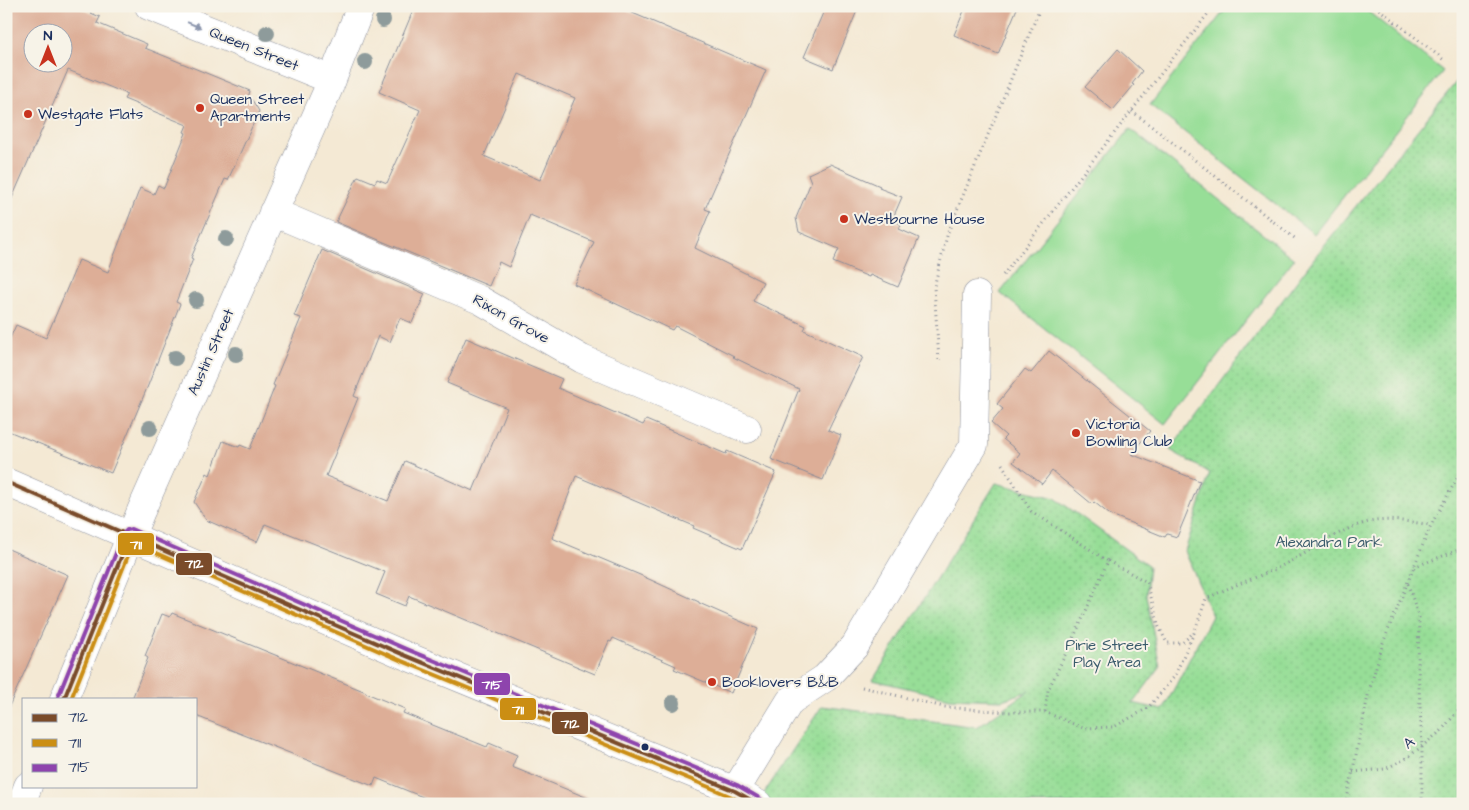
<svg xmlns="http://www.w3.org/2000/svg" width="1469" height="810" font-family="'Architects Daughter',sans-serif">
  <defs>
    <pattern id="park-dots" width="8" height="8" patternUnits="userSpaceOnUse" patternTransform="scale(1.25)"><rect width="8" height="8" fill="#97de97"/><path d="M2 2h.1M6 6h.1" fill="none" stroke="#82bf85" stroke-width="1.8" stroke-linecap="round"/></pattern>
  </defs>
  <rect width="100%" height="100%" fill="#f7f3e8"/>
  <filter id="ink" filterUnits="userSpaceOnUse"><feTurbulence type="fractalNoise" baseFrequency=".02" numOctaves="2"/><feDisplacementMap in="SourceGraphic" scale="10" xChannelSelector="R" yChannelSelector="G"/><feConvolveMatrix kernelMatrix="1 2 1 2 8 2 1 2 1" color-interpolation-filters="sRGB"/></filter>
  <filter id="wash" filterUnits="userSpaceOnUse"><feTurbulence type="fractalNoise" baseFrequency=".0096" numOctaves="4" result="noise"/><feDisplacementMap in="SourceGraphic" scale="20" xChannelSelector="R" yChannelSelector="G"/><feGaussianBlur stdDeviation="1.12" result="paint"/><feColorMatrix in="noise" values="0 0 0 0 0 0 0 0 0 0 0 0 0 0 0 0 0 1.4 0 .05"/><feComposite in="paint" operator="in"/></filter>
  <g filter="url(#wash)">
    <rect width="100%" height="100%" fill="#f4e9d4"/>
    <path fill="url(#park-dots)" stroke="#59867a" d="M1463 72V804H757L822 706 977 727 1029 691 1002 700 950 698 873 680 996 483 1055 498 1149 566 1146 595 1160 667 1133 703 1163 710 1212 616 1185 551 1210 473 1170 450 1318 253 1457 81Z"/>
    <path fill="#97de97" stroke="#59867a" d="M1228 6H1361L1443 71 1314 234 1150 105Z
      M1130 129 1294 259 1165 424 1000 293Z"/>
    <g id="blocks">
      <path fill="#ddae97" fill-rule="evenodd" d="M6 6H75L100 17 97 23 147 44 145 48 250 91 248 98 252 100 259 111 228 180 225 179 191 258 193 259 176 302 180 304 147 388 111 473 6 430V347L16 325 46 338 79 260 108 272 140 188 154 194 158 185 164 188 186 133 184 132 187 125 124 99 127 94 68 70 6 212ZM32 32H62V62H32Z
        M415 6H616L766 70 705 209 710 211 695 248 763 282 753 301 806 326 804 330 863 357 828 430 841 435 823 480 771 459 799 389 733 357 734 356 675 326 672 330 574 284 594 242 530 215 509 267 499 262 489 286 336 222 358 176 375 183 377 179 387 183 420 110 379 92ZM519 74 575 98 540 180 484 156Z
        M826 6H859L833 69 804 57Z
        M966 6H1018L998 54 954 35Z
        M1118 49 1142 71 1132 84 1134 85 1113 110 1085 87Z
        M830 164 880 186 879 188 902 197 892 220 901 224 899 229 919 238 898 287 870 275 869 277 833 262 839 249 799 232 796 218 811 182 808 174Z
        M322 250 425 294 412 323 400 318 390 342 378 336 354 396 358 398 326 476 388 501 405 461 473 491 507 408 447 383 466 338 562 379 558 388 643 425 646 420 726 454 727 451 776 472 742 549 693 528 694 526 576 476 552 538 640 575 699 602V603L758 629 731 693 674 669 676 666 613 638 611 642 609 641 595 674 409 596 405 606 376 594 385 572 265 524 257 542 206 520 194 502 207 473 210 475 223 441 239 447 240 445 250 449 275 386 273 385 301 318 294 316Z
        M1049 351 1150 431 1131 454 1200 481 1177 537 1167 534 1165 537 1109 514 1094 502 1092 504 1052 471 1042 484 1013 462 1020 453 1003 439 1006 436 991 423 1003 409 997 404 1025 369 1031 373Z
        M6 548 68 575 6 713Z
        M172 613 366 692V693L405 709 403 713 487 747 489 743 517 755 512 767 600 803 599 804H440L376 778 373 786 196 716V699H132L148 658 145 656 162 614 170 617Z"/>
    </g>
  </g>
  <g filter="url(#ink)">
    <use href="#blocks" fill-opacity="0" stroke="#888c99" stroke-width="1"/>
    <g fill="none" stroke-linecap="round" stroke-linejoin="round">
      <defs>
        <path id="minor" d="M149 6 332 80
          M273 212 480 300 582 359 747 429
          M6 482 404 655 711 781 735 791 758 804
          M64 699 141 511 330 85 361 6
          M735 791 790 701 825 678 855 646 974 445 977 295
          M21 804 28 786"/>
      </defs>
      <use href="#minor" stroke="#888c99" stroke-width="29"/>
      <path stroke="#888c99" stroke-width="3" stroke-dasharray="1 4" stroke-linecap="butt" d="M1375 6 1444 60
        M1132 111 1297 240
        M1003 275 1214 6
        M939 360 934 287 948 232 1041 6
        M1002 464 1031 511 1108 561 1081 622 1048 690 1045 712
        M1108 561 1147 582 1159 627 1167 643H1182L1193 633
        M1414 567 1456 551 1463 547
        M1408 584 1419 618 1418 666 1422 747V804
        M862 687 944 707 1008 712H1045L1083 728 1114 727 1148 708 1174 677 1194 633 1206 599C1232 585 1261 577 1287 563 1314 550 1340 528 1369 522 1389 518 1412 522 1431 525
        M1353 772 1385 769 1407 758 1441 731 1463 705
        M1346 804 1369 691 1383 643 1431 525 1463 468"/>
      <use href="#minor" stroke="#fff" stroke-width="28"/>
      <defs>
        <path id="bus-1" d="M6 482 404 655 735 791 758 804
          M64 699 130 535"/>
        <path id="bus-2" d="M71 699 133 543 402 661 709 787 732 797 745 804"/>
        <path id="bus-3" d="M58 697 124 533 127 530 131 529 406 649 737 785 761 799"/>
      </defs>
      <use href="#bus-1" stroke="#f7f3e8" stroke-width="8"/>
      <use href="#bus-2" stroke="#f7f3e8" stroke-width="8"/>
      <use href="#bus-3" stroke="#f7f3e8" stroke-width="8"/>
      <use href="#bus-1" stroke="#7a4b2a" stroke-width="4"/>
      <use href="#bus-2" stroke="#cb8e13" stroke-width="4"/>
      <use href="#bus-3" stroke="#8e44ad" stroke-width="4"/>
    </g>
    <g fill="#8e9b9b">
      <circle cx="383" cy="20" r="8"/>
      <circle cx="267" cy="33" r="8"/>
      <circle cx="365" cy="62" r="8"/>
      <circle cx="226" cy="239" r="8"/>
      <circle cx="196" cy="300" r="8"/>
      <circle cx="236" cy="354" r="8"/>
      <circle cx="175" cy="358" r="8"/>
      <circle cx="150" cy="428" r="8"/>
      <circle cx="673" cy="703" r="8"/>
    </g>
    <defs><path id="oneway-solid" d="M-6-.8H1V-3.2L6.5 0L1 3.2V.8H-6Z" transform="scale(1.25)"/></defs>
    <use fill="#8d97ae" href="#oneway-solid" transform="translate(194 25) rotate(22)"/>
  </g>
  <g fill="#c8321e" stroke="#f7f3e8" stroke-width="2">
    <circle cx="200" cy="108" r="5"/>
    <circle cx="28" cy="114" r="5"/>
    <circle cx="844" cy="219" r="5"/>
    <circle cx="1076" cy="433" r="5"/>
    <circle cx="712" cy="682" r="5"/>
  </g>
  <circle fill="#1b2f5e" stroke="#f7f3e8" stroke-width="2" cx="645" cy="747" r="4.5"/>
  <g text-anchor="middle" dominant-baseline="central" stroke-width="4" stroke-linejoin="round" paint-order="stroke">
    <g font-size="15" fill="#1b2f5e" stroke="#f7f3e8">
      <text transform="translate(254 49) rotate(22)">Queen Street</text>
      <text transform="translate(511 319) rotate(29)">Rixon Grove</text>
      <text transform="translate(211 352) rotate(-66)">Austin Street</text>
      <text transform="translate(1409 743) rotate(-37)">A</text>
    </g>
    <g font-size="15" fill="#1b2f5e" stroke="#f7f3e8" text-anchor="start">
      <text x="210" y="99">Queen Street<tspan x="210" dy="17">Apartments</tspan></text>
      <text x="38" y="114">Westgate Flats</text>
      <text x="854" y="219">Westbourne House</text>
      <text x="1086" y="424">Victoria<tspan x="1086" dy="17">Bowling Club</tspan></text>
      <text x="722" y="682">Booklovers B&amp;B</text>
    </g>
    <g font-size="15" fill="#3a5b6c" stroke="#f7f3e8">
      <text x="1329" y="542">Alexandra Park</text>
      <text x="1107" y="645">Pirie Street<tspan x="1107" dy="17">Play Area</tspan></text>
    </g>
  </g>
  <g stroke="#f7f3e8" stroke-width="2">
    <rect x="117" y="532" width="38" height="24" rx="5" fill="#cb8e13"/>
    <rect x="175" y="552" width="38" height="24" rx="5" fill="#7a4b2a"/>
    <rect x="473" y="672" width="38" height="24" rx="5" fill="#8e44ad"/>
    <rect x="499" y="697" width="38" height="24" rx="5" fill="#cb8e13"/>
    <rect x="551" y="711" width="38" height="24" rx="5" fill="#7a4b2a"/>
  </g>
  <g font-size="14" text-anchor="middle" font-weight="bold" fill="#fff">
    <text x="136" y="549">711</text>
    <text x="194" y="568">712</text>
    <text x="492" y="689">715</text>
    <text x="518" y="714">711</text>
    <text x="570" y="728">712</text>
  </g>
  <rect width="1469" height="810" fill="none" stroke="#f7f3e8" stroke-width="25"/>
  <rect x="22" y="698" width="175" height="90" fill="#f7f3e8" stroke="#9fa5b1"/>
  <rect x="32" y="714" width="25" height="8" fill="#7a4b2a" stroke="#9fa5b1"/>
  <text x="68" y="722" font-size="15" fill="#1b2f5e">712</text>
  <rect x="32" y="739" width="25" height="8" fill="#cb8e13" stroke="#9fa5b1"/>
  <text x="68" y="748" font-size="15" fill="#1b2f5e">711</text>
  <rect x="32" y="764" width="25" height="8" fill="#8e44ad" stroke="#9fa5b1"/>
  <text x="68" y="772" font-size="15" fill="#1b2f5e">715</text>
  <g transform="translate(48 48)"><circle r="24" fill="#f7f3e8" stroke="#9fa5b1"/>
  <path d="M0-4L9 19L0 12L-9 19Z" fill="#c8321e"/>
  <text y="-8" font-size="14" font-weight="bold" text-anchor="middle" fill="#1b2f5e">N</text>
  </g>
</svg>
